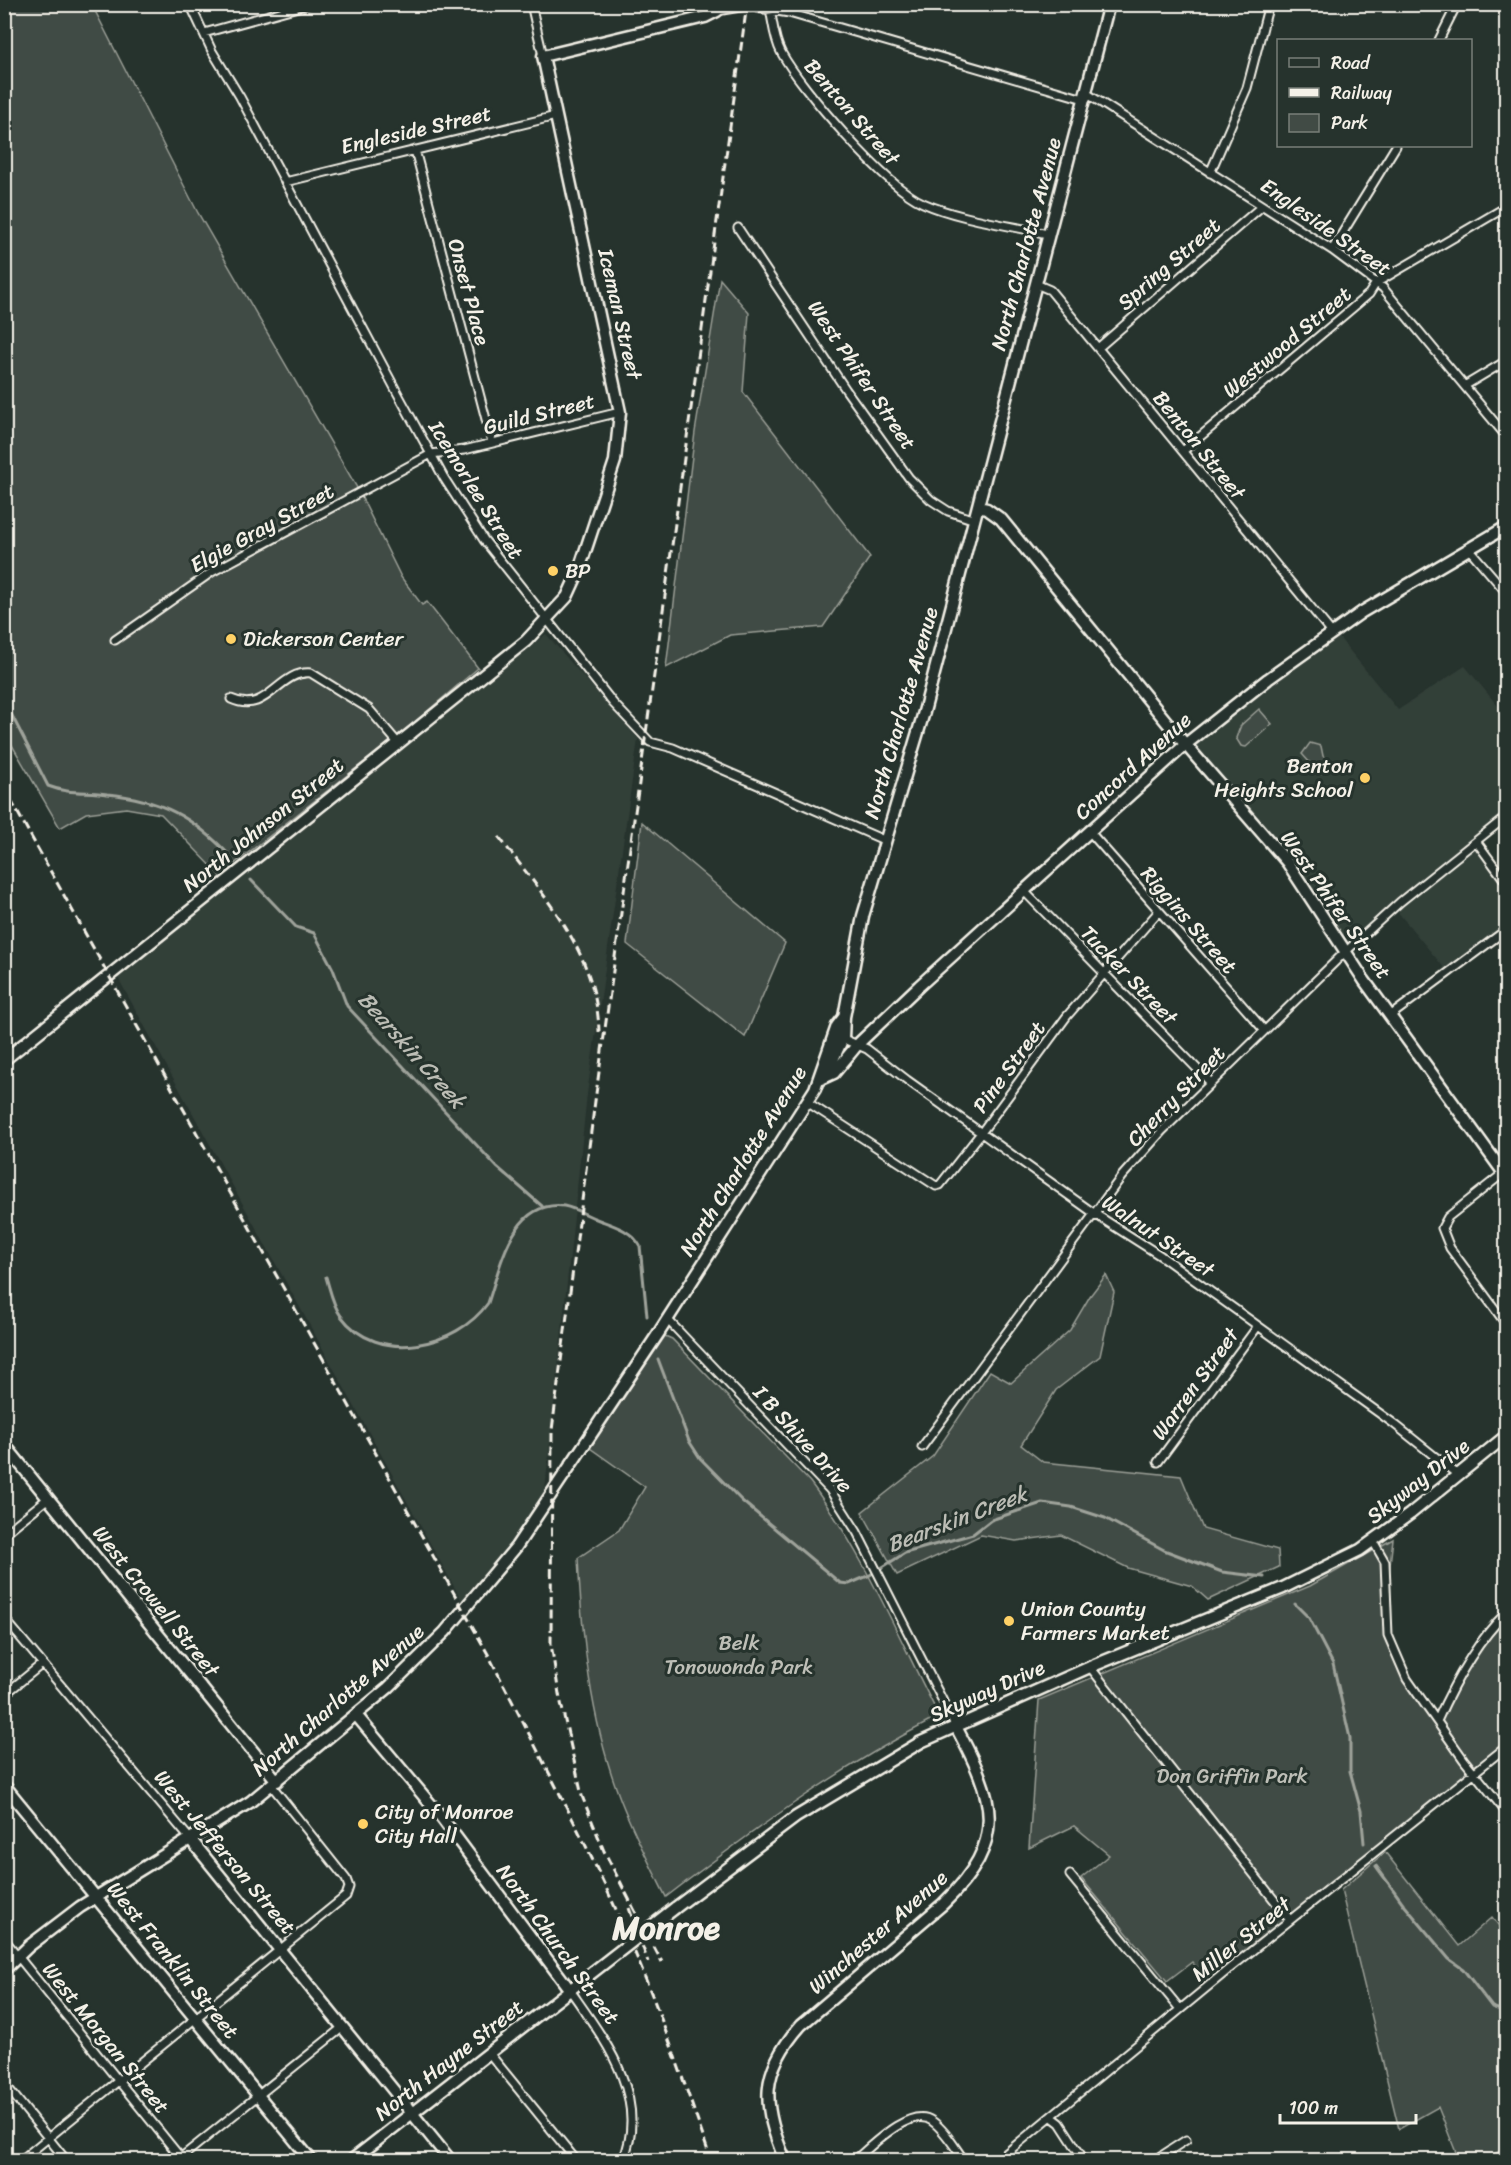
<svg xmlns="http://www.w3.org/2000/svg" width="1511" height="2165" font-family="Sriracha,sans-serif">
  <rect width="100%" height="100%" fill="#26332d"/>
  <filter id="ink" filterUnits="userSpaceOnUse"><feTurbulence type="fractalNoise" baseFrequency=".0167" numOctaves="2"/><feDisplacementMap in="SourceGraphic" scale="12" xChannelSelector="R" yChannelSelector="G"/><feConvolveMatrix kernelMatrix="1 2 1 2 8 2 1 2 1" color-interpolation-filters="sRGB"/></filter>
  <g filter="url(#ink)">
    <path fill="#333f39" d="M546 634 638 739 587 1094 545 1490 506 1553 462 1601 118 978Z
      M1337 635 1398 710 1465 666 1506 716V812L1471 840 1506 889V924L1446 970 1391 904 1347 943 1310 882 1196 745Z"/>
    <path fill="#414b45" stroke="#9a9e96" stroke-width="1.5" d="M4 5H92L198 213 356 486 401 577 422 605 427 602 478 668 410 726 220 875 161 814 126 808 86 813 60 828 5 733Z
      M720 279 749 313 743 392 870 557 823 627 730 635 666 668 695 432Z
      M1259 709 1272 724 1246 747 1241 746 1236 738 1241 725Z
      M1310 743 1321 746 1323 756 1329 761V766L1320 774 1302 754Z
      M642 822 785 943 745 1037 627 944Z
      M1106 1275 1114 1292 1100 1356 1056 1390 1021 1445 1043 1462 1181 1476 1203 1529 1278 1550 1279 1567 1208 1600 1192 1586 1128 1568 1061 1535 1016 1541 981 1535 897 1575 862 1512 933 1456 990 1371 1011 1383 1070 1330 1090 1296Z
      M665 1336 672 1339 810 1482C862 1550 896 1632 935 1708L936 1715 930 1721C835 1770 751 1832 666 1897 649 1862 631 1829 618 1793 590 1718 582 1636 578 1558L619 1530 645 1487 590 1448Z
      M1393 1539 1383 1624 1386 1636 1437 1724C1456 1686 1477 1648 1506 1617V1743L1208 1981 1192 1962 1167 1981 1081 1878 1109 1855 1074 1826 1029 1848 1039 1700 1310 1586Z
      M1385 1852 1459 1946 1492 1917 1506 1935V2147L1485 2160H1459L1438 2107 1399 2129 1341 1890Z"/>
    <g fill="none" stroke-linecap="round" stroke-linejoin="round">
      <path stroke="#9fa39b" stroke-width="3" d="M4 700 48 786C68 794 86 791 107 794 160 799 194 817 231 857
        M251 880 296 927 314 933 333 969 347 1006 497 1167 542 1206
        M326 1277C330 1290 333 1306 341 1316 377 1365 456 1348 488 1303 501 1265 512 1200 564 1206 574 1208 585 1214 594 1218 611 1225 631 1229 640 1246L647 1316
        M658 1359 689 1441 700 1458 742 1501 840 1583 849 1584 870 1575 905 1553 973 1534 991 1520 1042 1503 1071 1507 1105 1518 1164 1550 1222 1572 1264 1577
        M1295 1604 1309 1618 1333 1664 1350 1738V1771L1361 1811 1364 1843
        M1376 1866 1405 1906 1449 1959 1463 1969 1492 2007 1506 2012"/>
      <defs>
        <path id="street" d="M190 4 212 51 240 97 398 394 444 478 484 540 613 703 650 742 673 748 886 841
          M531 4 543 56
          M770 9C773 23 774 39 781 52 801 89 886 187 923 203 959 219 1009 225 1047 234
          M717 11 746 6 789 13 1084 99
          M204 33 309 4
          M1439 40 1457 4
          M1086 93 1332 250 1383 288 1506 436
          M415 150 492 442
          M1210 173 1247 88 1269 4
          M285 182 556 116
          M738 228 846 390 909 478 931 500 948 511 975 520
          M1332 250 1396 146
          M1036 284 1050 290 1332 633
          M1098 348 1262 206
          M1466 385 1506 361
          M1183 451 1369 294 1376 283 1506 207
          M1469 549 1506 592
          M115 640 212 572 431 454 464 450 620 412
          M231 699C268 716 278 670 311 673L369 709 398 743
          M1089 831 1264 1030
          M1476 841 1506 882
          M1024 891 1210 1082
          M1390 1016 1506 930
          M839 1037 867 1049 907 1080 1095 1214 1161 1256 1393 1423 1458 1475
          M807 1102 936 1186 940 1185 981 1133 1067 1016 1159 911
          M1506 1171 1448 1217 1442 1228 1450 1248 1506 1324
          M667 1319 830 1490 857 1532 955 1725
          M922 1447 1122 1176 1162 1131 1342 955 1400 902 1506 817
          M1158 1462 1258 1326
          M4 1534 47 1499
          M1373 1541 1385 1562 1388 1635 1407 1679 1464 1760 1506 1812
          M4 1618 191 1840
          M1090 1667 1290 1920
          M4 1695 42 1664
          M1437 1721C1454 1683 1476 1642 1506 1613
          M1070 1875 1180 2009
          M4 1939 181 2158
          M570 1990C604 2039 650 2097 623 2160
          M489 2053 576 2160
          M4 2083 66 2160
          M1052 2117 1060 2123 1084 2160
          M21 2160 346 1896 349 1887 346 1879 272 1786
          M178 2160 343 2027
          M855 2160C870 2147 911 2105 932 2121 945 2130 955 2148 964 2160
          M998 2160 1229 1969 1506 1747
          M1155 2160 1186 2140"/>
        <path id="secondary" d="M978 507 987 509 1001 519 1179 737 1287 862 1364 980 1506 1176
          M4 1060 526 641 567 597 578 573 615 461 620 412 543 56 705 17 717 11 715 4
          M827 1072 843 1038 844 1017
          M821 1079 834 1073 858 1044 919 986 1186 744 1268 679 1362 612 1506 527
          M4 1444 277 1781
          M356 1715 438 1813 570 1990
          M4 1785 311 2160
          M191 1840 450 2160
          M4 1970 29 1946 80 1907 250 1802 388 1688 445 1632 516 1547 658 1334 815 1089 837 1026 844 1017 863 916 924 712 1109 4
          M785 2160C762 2106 759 2072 801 2025L943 1904C1009 1840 995 1799 955 1725
          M1502 2160 1506 2158"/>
        <path id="primary" d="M675 1908 796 1817 921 1742 1090 1667 1283 1588 1360 1550 1410 1514 1506 1436
          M352 2160 589 1975"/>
      </defs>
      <use href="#street" stroke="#f4f1e8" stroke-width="11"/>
      <use href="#secondary" stroke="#f4f1e8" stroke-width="15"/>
      <use href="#primary" stroke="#f4f1e8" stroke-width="15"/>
      <use href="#street" stroke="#26332d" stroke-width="7"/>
      <use href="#secondary" stroke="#26332d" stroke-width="10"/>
      <use href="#primary" stroke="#26332d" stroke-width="10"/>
      <path stroke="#f4f1e8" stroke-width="3" stroke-dasharray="9 4.5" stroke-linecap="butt" d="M4 788 489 1656C534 1745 582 1833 623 1925 657 2002 684 2082 711 2160
        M499 837C545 898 597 952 599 1032
        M620 1881 637 1915 604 1851 582 1796 559 1694 551 1644 552 1430 595 1101 747 4
        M629 1908 648 1962
        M654 1947 662 1962"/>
      <defs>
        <path id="primary-bridge" d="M589 1975 675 1908"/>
      </defs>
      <use href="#primary-bridge" stroke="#f4f1e8" stroke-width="15" stroke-linecap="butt"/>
      <use href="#primary-bridge" stroke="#26332d" stroke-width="10"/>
    </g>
  </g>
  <g fill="#ffd166" stroke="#26332d" stroke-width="2">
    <circle cx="553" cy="571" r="6"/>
    <circle cx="231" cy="639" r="6"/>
    <circle cx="1365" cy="778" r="6"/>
    <circle cx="1009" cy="1621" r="6"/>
    <circle cx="363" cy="1824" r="6"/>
  </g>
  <g text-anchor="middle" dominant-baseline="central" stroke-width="6" stroke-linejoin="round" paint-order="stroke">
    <g font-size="21" fill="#f4f1e8" stroke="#26332d">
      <text transform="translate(852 112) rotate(49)">Benton Street</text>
      <text transform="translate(416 130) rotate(-13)">Engleside Street</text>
      <text transform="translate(1326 227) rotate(35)">Engleside Street</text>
      <text transform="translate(1026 244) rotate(-75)">North Charlotte Avenue</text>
      <text transform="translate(1169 264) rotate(-41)">Spring Street</text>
      <text transform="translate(469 292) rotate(75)">Onset Place</text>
      <text transform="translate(620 314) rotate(77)">Iceman Street</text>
      <text transform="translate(1287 342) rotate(-40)">Westwood Street</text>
      <text transform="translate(862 375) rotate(56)">West Phifer Street</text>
      <text transform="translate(539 414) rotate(-14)">Guild Street</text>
      <text transform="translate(1199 445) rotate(51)">Benton Street</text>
      <text transform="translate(476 490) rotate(58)">Icemorlee Street</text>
      <text transform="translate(262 528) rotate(-29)">Elgie Gray Street</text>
      <text transform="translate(901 713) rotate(-74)">North Charlotte Avenue</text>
      <text transform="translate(1133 766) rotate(-42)">Concord Avenue</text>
      <text transform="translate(263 825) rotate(-39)">North Johnson Street</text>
      <text transform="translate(1336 905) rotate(55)">West Phifer Street</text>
      <text transform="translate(1189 920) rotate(49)">Riggins Street</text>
      <text transform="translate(1129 975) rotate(46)">Tucker Street</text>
      <text transform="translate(1009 1067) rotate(-54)">Pine Street</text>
      <text transform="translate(1176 1096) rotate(-46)">Cherry Street</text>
      <text transform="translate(743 1161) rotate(-58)">North Charlotte Avenue</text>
      <text transform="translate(1158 1236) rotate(34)">Walnut Street</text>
      <text transform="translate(1195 1384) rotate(-54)">Warren Street</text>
      <text transform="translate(803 1439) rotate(48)">I B Shive Drive</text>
      <text transform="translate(1418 1481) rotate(-38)">Skyway Drive</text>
      <text transform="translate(156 1601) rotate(51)">West Crowell Street</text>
      <text transform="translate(987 1691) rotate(-24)">Skyway Drive</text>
      <text transform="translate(338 1700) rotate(-41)">North Charlotte Avenue</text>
      <text transform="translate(225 1852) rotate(50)">West Jefferson Street</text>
      <text transform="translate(878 1932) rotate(-41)">Winchester Avenue</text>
      <text transform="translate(1241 1939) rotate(-39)">Miller Street</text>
      <text transform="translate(558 1944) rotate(54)">North Church Street</text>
      <text transform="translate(173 1960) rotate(51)">West Franklin Street</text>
      <text transform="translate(106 2038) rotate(51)">West Morgan Street</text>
      <text transform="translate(449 2060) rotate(-38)">North Hayne Street</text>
    </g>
    <g font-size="21" fill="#f4f1e8" stroke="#26332d" text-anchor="start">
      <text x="565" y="571">BP</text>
      <text x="243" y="639">Dickerson Center</text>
      <text x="1353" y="766" text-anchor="end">Benton<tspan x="1353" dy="24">Heights School</tspan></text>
      <text x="1021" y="1609">Union County<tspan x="1021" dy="24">Farmers Market</tspan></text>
      <text x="375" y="1812">City of Monroe<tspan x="375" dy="24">City Hall</tspan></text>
    </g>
    <g font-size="21" fill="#bebfb7" stroke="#26332d">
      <text x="739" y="1643">Belk<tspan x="739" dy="24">Tonowonda Park</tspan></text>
      <text x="1232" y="1776">Don Griffin Park</text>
    </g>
    <g font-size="22" font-style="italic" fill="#bcbdb5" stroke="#26332d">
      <text transform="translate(412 1050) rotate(48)">Bearskin Creek</text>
      <text transform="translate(957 1519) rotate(-21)">Bearskin Creek</text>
    </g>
    <g font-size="33" font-weight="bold" fill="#f4f1e8" stroke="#26332d">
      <text x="666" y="1928">Monroe</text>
    </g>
  </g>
  <rect width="1511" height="2165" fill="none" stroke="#26332d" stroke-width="24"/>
  <rect x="12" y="12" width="1487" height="2141" fill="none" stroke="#f4f1e8" stroke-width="2" filter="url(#ink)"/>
  <rect x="1277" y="39" width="195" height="108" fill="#26332d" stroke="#787f78" stroke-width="1.5"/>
  <rect x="1289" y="58" width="30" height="9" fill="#26332d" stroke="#787f78" stroke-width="1.5"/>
  <text x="1331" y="69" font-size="18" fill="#f4f1e8">Road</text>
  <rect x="1289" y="88" width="30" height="9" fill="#f4f1e8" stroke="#787f78" stroke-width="1.5"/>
  <text x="1331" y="99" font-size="18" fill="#f4f1e8">Railway</text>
  <rect x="1289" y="114" width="30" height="18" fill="#414b45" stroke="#787f78" stroke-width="1.5"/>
  <text x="1331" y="129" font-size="18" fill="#f4f1e8">Park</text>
  <path d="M1280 2114v9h136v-9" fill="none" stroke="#f4f1e8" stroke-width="3"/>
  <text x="1289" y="2114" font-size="18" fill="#f4f1e8" stroke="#26332d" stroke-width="4.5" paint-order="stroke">100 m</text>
</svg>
